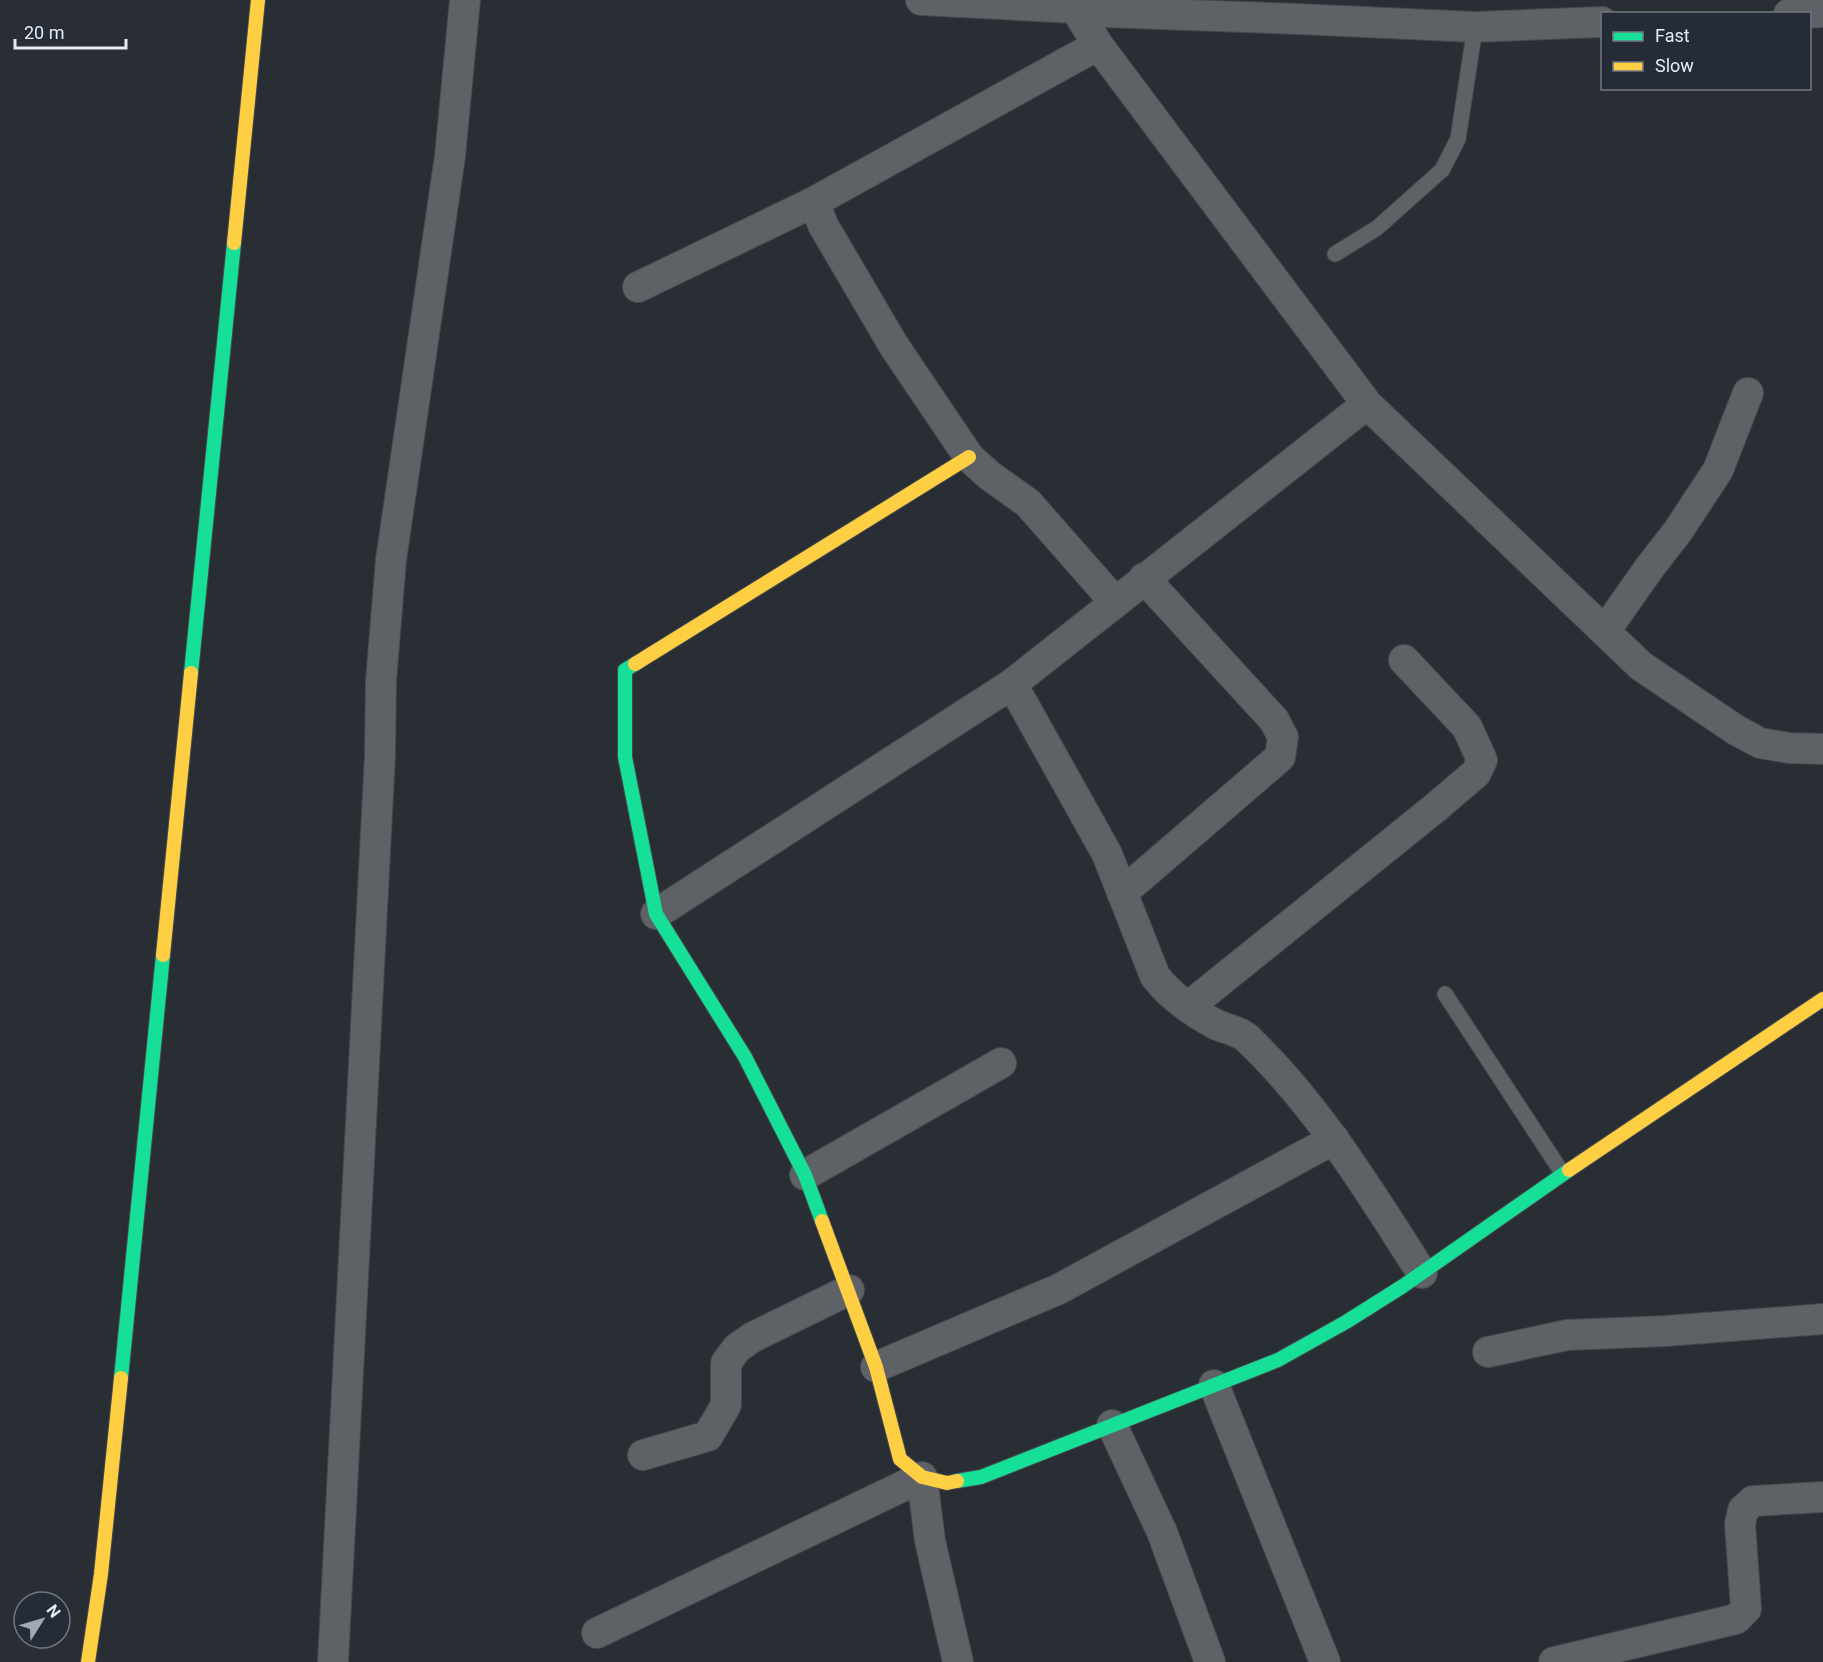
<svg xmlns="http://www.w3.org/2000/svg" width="1823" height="1662" font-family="Roboto,sans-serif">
  <rect width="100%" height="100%" fill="#292d34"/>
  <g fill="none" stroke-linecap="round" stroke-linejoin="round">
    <defs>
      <path id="lane" d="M1335 254 1377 228 1442 170 1458 139 1475 27
        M1445 994 1563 1174"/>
      <path id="street" d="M921 0 1075 8 1104 12 1298 19 1475 27 1602 22
        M1075 8 1098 45 1367 404 1641 666 1736 730 1760 743 1789 748 1823 749
        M1789 14 1823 12
        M814 202 823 225 894 346 969 457 990 476 1028 503 1115 602
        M638 287 814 202 1098 45
        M1605 631 1650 567 1678 531 1718 470 1748 393
        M1012 684 1107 854 1155 976C1170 996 1193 1012 1215 1024 1225 1029 1240 1031 1248 1039 1319 1107 1369 1191 1422 1273
        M1122 893 1280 757 1283 737 1274 720 1144 578
        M656 914 1012 684 1367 404
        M1188 1007 1435 808 1476 773 1482 760 1467 727 1404 660
        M805 1175 1001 1063
        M1488 1352 1567 1335 1666 1331 1823 1319
        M876 1367 1059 1289 1334 1139
        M1214 1385 1325 1662
        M1112 1425 1162 1532 1210 1662
        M643 1455 708 1436 726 1405V1363L737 1348 753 1337 849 1290
        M597 1633 922 1477 930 1541 958 1662
        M333 1662 380 755 381 681 391 560 450 156 465 0
        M1554 1662 1736 1619 1746 1609 1740 1524 1743 1510 1753 1501 1823 1497"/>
      <path id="fast" d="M635 664 625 670V757L656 914 745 1057 805 1175 822 1221
        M191 673 234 243
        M121 1378 163 955
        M957 1481 981 1477 1278 1360 1346 1322 1403 1286 1569 1170"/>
      <path id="slow" d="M234 243 258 0
        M635 664 969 457
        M163 955 191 673
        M1569 1170 1823 999
        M822 1221 876 1367 900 1459 922 1477 947 1483 957 1481
        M88 1662 101 1574 121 1378"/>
    </defs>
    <use href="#lane" stroke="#45494e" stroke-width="17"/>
    <use href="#street" stroke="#45494e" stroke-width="32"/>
    <use href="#fast" stroke="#45494e" stroke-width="16"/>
    <use href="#slow" stroke="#45494e" stroke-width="16"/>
    <use href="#lane" stroke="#5e6267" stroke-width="15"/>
    <use href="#street" stroke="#5e6267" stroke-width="30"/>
    <use href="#fast" stroke="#16e098" stroke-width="14"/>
    <use href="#slow" stroke="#ffcf43" stroke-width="14"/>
  </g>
  <rect x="1601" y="12" width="210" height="78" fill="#252c38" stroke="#727883" stroke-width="1.5"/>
  <rect x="1613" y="32" width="30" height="9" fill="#16e098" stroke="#727883" stroke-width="1.5"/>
  <text x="1655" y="42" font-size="18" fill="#e6ebf3">Fast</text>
  <rect x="1613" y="62" width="30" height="9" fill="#ffcf43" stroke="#727883" stroke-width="1.5"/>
  <text x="1655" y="72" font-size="18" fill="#e6ebf3">Slow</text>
  <g transform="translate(42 1620) rotate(53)"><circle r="28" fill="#252c38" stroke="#727883" stroke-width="1.5"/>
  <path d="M0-4.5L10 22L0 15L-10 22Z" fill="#a4a8b0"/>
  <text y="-9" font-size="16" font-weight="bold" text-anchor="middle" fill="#e6ebf3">N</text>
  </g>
  <path d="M15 39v9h111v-9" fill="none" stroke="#e6ebf3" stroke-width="3"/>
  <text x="24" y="39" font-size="18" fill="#e6ebf3" stroke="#252c38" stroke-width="4.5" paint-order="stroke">20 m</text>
</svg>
